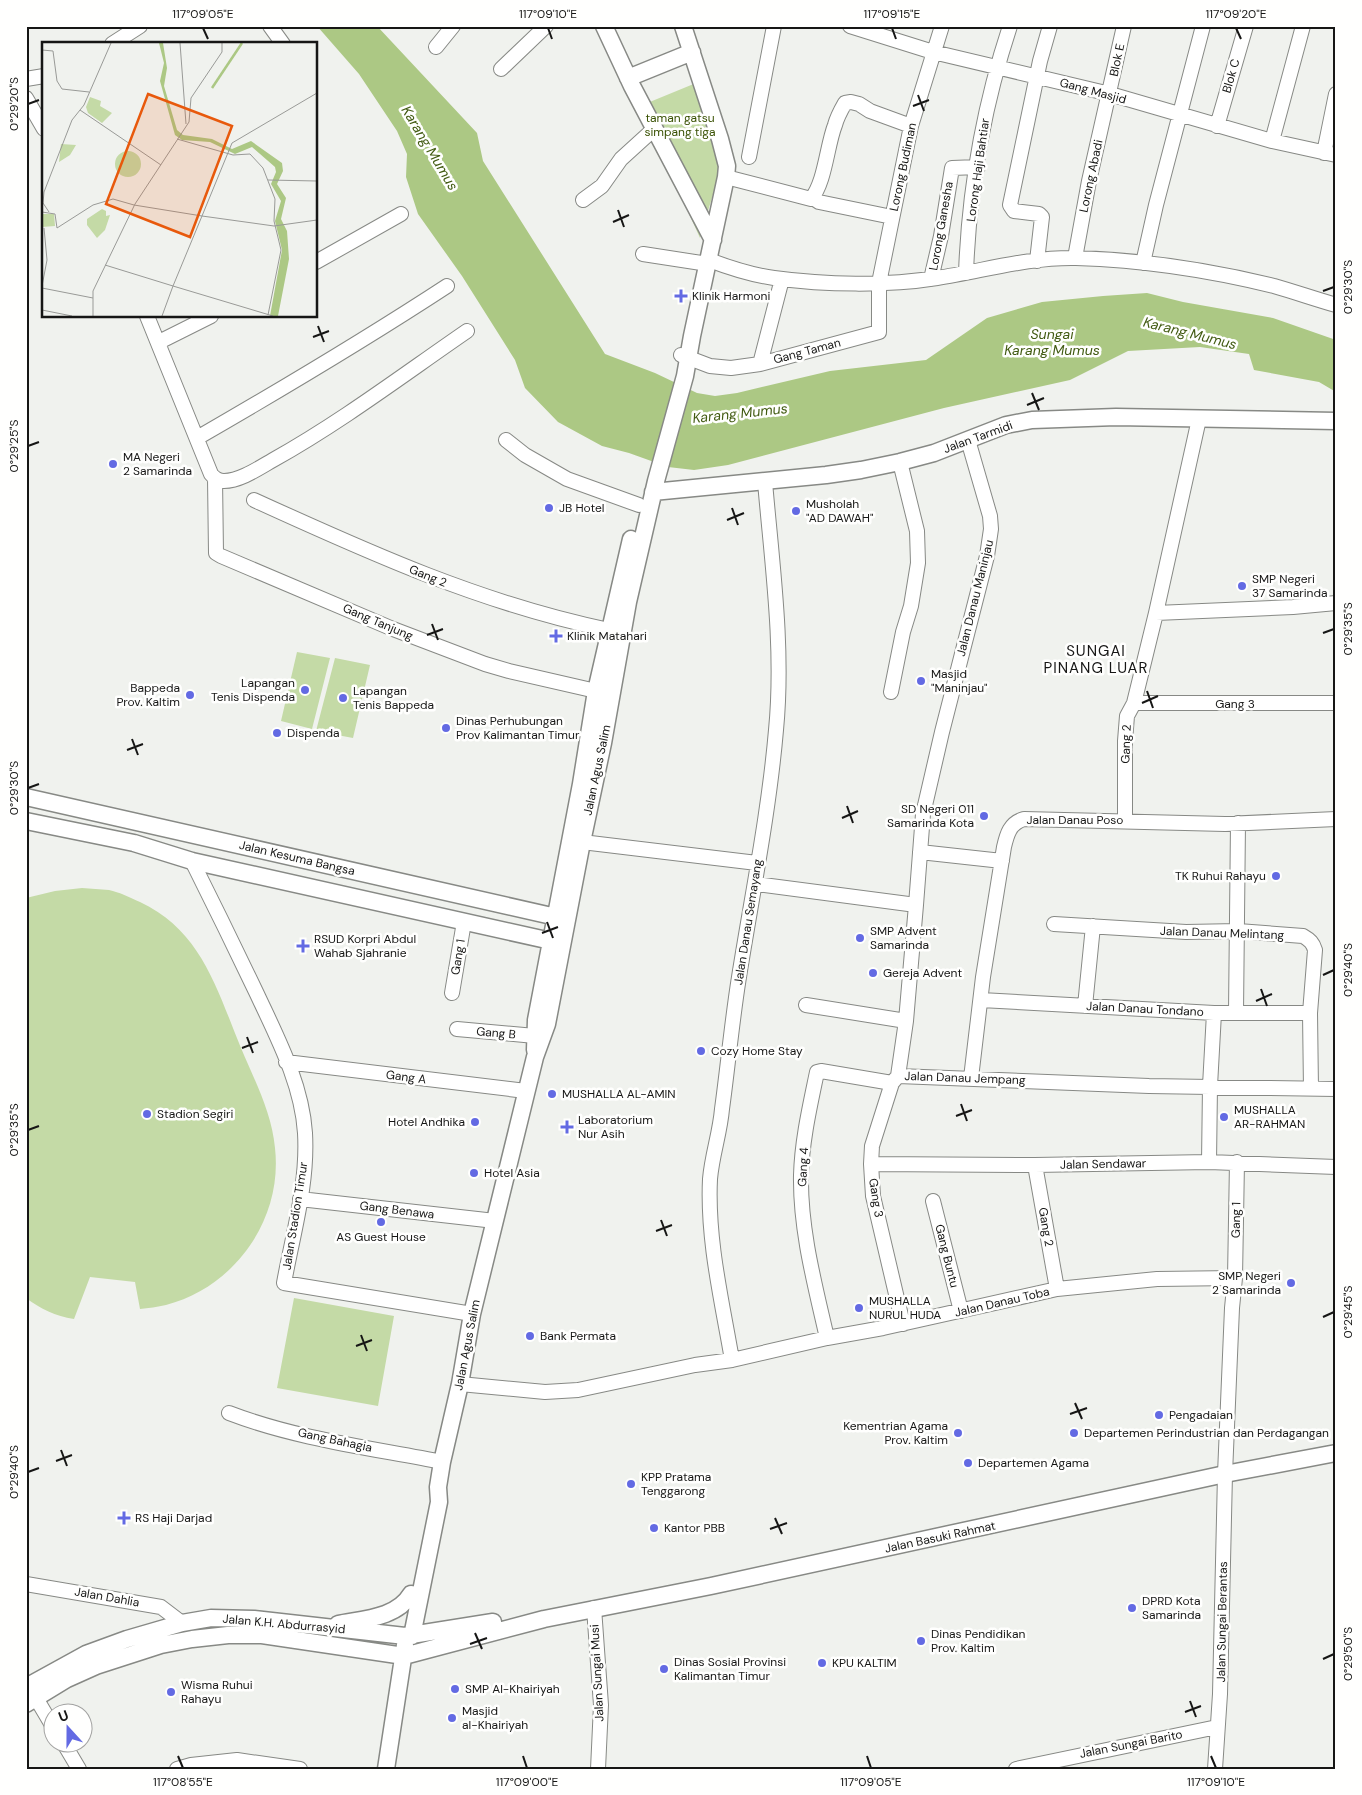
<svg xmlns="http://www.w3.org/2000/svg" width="1362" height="1795" font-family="'DM Sans',sans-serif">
  <rect width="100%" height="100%" fill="#f0f2ee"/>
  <path fill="#c4daa6" d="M696 83 722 164 700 238 640 106Z
    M297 652 330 658 312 729 281 721Z
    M335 658 370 665 353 738 316 731Z
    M82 888C91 889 100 889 109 890 119 892 131 898 140 902 202 931 217 990 241 1048 254 1079 272 1113 275 1148 283 1219 235 1287 166 1305 158 1307 148 1308 140 1309L135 1282 90 1277 74 1319C55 1316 41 1309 26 1298V898L55 891Z
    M294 1298 394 1316 378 1406 277 1388Z"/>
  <path fill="#acc884" d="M317 26H377L477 133 483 161 605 354 655 373 697 393 715 396 737 393 830 371 926 360 987 318 1042 302 1103 296 1147 293 1183 302 1273 318 1336 340V392L1319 382 1254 370 1249 354 1200 347 1128 351 1070 380 944 408 728 465 694 470 668 467 629 453 602 446 558 422 525 388 515 360 462 276 418 214 406 177 407 154 397 131 359 74Z"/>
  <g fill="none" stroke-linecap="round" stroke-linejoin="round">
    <defs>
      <path id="minor" d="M270 26 283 44
        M850 26 933 52 1110 94 1272 141 1336 155
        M112 44 140 26
        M436 47 453 26
        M501 69 546 26
        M26 79 44 76
        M26 98 44 129
        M1217 126 1246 26
        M1272 141 1303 26
        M1324 153 1336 94
        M749 157 774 26
        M726 177 811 199C825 183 827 145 835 125 837 117 841 110 845 103L851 102 859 104 870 111 911 126
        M813 198 819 202 892 217
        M583 200 602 186 621 159 654 129
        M643 254 708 264
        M1075 258 1089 181 1124 26
        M709 260C730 268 752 275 774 278 825 285 887 286 937 278 983 271 1029 257 1076 258 1142 260 1209 270 1274 286 1295 292 1315 299 1336 305
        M1037 261 1042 217 1039 214 1014 211 1010 205 1040 61 1050 26
        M316 262 401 214
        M1143 263 1156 205 1203 26
        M966 273C969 190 984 105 1010 26
        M931 279 941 236 952 168 978 167
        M147 316 211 474C214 478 219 481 224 481 240 481 259 468 273 460 341 422 403 375 467 331
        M159 342 211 316
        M681 355 710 366 731 368 760 364 879 332V283L911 126 942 26
        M760 364 782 279
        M197 438C282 389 366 339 447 286
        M506 440 525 455 567 479 639 505
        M215 478 216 553 221 556 393 629 485 664 509 671 596 691
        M254 500C370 553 483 604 609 630
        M1156 613 1293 607 1336 603
        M891 692 903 632 911 606 918 563 917 531 900 462
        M1134 703H1336
        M1125 820V741L1127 716 1134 703 1156 613 1199 419
        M582 842 757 863
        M920 852 1002 861
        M192 861C214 905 236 950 257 994 277 1037 302 1084 305 1133 308 1184 293 1233 284 1283L472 1314
        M756 884 916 905 906 1021 898 1076 1149 1086 1336 1089
        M916 905 923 814 942 732 987 556 991 529 990 516 968 440
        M1054 924 1186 932 1238 931 1303 936C1310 940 1313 943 1315 950L1310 1013 1311 1089
        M452 993 464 922
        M981 1000 1214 1013H1310
        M806 1005 906 1021
        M1085 1006 1093 926
        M1236 1012 1238 823
        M457 1029 535 1036
        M286 1062 526 1091
        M898 1076 892 1083 872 1146 871 1164 873 1196 903 1324
        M971 1078 983 977 1004 847C1007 834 1010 823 1024 819L1225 824 1336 819
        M1209 1162 1210 1086 1214 1013
        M871 1164 1035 1165 1209 1162 1336 1167
        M1035 1165 1057 1289
        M300 1199 495 1221
        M933 1201 961 1311
        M1235 1278 1237 1162
        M827 1338C815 1285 800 1230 801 1175 802 1140 810 1106 817 1072L821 1071 892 1083
        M732 1360C722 1301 707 1240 710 1179 712 1155 720 1133 722 1109 728 1065 732 1021 739 977 752 895 769 812 776 730 784 648 772 564 765 482
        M460 1384 545 1392 578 1390 695 1365 732 1360 827 1338 883 1328 1057 1289 1157 1279 1235 1278 1232 1308 1225 1474 1220 1694 1215 1769
        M229 1413C297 1439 371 1448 442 1462
        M26 1584 161 1607 182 1623
        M594 1608 601 1705 598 1769
        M36 1698 52 1725
        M63 1742 79 1769
        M177 1769 191 1765 237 1760 300 1769
        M1016 1769 1217 1727"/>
      <path id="tertiary" d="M604 26 632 86 713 240
        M628 78 692 52
        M653 492 826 475 861 470 900 462 934 453 1006 425 1032 420 1116 417 1336 421
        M26 797 565 919
        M26 821 134 843 192 861 560 943
        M535 1050 536 1020 581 784 596 691 631 539
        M338 1624C363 1619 397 1618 411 1594
        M412 1636 439 1502 438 1487 442 1462 460 1384 472 1314 535 1057 547 1024 582 842 603 743 628 602 656 481 685 376 692 336 726 177 727 166 720 139 683 26
        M26 1687 86 1654 127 1639 182 1623 211 1618 254 1619 405 1636 493 1622
        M26 1704 67 1679 96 1666 161 1645 192 1639 228 1635H262L404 1656 544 1619 711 1586 1225 1474 1336 1453
        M386 1769 405 1645"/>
    </defs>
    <use href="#minor" stroke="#878985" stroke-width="16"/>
    <use href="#tertiary" stroke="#878985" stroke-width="19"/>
    <use href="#minor" stroke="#fff" stroke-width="14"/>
    <use href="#tertiary" stroke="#fff" stroke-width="16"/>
  </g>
  <path fill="none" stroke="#161615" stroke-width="2" d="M203 28 208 39M548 28 552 39M892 28 896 39M1236 28 1241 39M918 95 924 111M28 104 39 100M913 106 929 100M618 210 624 227M613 222 629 215M1323 291 1334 287M318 326 324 342M313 337 329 331M1032 393 1039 410M1027 405 1044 398M28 446 39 442M732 508 738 525M727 520 744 513M432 624 438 640M1323 633 1334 629M427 635 443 629M1147 691 1153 708M1142 703 1158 696M132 739 138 755M127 750 143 744M28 788 39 784M847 806 853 823M842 818 858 811M547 922 553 938M542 933 558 927M1323 975 1334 970M1261 989 1267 1006M1256 1001 1272 994M247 1037 253 1053M242 1048 258 1042M961 1104 967 1121M956 1116 972 1110M28 1130 39 1126M661 1220 667 1236M656 1231 672 1225M1323 1317 1334 1312M361 1335 367 1351M356 1346 372 1340M1075 1403 1082 1419M1070 1414 1087 1408M61 1450 67 1466M56 1461 72 1455M28 1472 39 1468M775 1518 782 1534M770 1529 787 1523M475 1633 482 1649M470 1644 487 1638M1323 1659 1334 1654M1190 1701 1196 1717M1185 1712 1201 1706M178 1756 183 1768M523 1756 527 1768M867 1756 871 1768M1211 1756 1216 1768"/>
  <g fill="#636ae3" stroke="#fffffe" stroke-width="2">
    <path d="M678.5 288.5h5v5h5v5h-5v5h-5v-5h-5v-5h5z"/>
    <circle cx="113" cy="464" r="5"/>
    <circle cx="549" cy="508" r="5"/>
    <circle cx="796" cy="511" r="5"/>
    <circle cx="1242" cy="586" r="5"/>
    <path d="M553.5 628.5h5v5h5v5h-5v5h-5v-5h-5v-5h5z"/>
    <circle cx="921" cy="681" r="5"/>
    <circle cx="305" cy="690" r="5"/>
    <circle cx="190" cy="695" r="5"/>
    <circle cx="343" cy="698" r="5"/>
    <circle cx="446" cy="728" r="5"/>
    <circle cx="277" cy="733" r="5"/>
    <circle cx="984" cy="816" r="5"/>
    <circle cx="1276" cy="876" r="5"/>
    <circle cx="860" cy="938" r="5"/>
    <path d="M300.5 938.5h5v5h5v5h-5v5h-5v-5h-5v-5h5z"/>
    <circle cx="873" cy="973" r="5"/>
    <circle cx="701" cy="1051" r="5"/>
    <circle cx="552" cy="1094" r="5"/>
    <circle cx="147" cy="1114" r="5"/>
    <circle cx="1224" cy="1117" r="5"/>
    <circle cx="475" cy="1122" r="5"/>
    <path d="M564.5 1119.5h5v5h5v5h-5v5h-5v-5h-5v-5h5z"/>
    <circle cx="474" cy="1173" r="5"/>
    <circle cx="381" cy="1222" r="5"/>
    <circle cx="1291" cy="1283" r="5"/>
    <circle cx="859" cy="1308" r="5"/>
    <circle cx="530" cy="1336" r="5"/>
    <circle cx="1159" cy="1415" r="5"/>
    <circle cx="958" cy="1433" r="5"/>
    <circle cx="1074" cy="1433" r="5"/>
    <circle cx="968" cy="1463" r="5"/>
    <circle cx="631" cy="1484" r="5"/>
    <path d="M121.5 1510.5h5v5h5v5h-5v5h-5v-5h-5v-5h5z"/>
    <circle cx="654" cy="1528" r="5"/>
    <circle cx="1132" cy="1608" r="5"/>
    <circle cx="921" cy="1641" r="5"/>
    <circle cx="822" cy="1663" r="5"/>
    <circle cx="664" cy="1669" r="5"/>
    <circle cx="455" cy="1689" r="5"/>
    <circle cx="171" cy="1692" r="5"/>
    <circle cx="452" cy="1718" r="5"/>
  </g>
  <g text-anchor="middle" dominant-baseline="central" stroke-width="5" stroke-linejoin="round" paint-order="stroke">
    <g font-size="12" fill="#161615" stroke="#fffffe">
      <text transform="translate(1117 60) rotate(-78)">Blok E</text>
      <text transform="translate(1231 76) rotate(-74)">Blok C</text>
      <text transform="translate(1093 91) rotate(15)">Gang Masjid</text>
      <text transform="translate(903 167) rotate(-78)">Lorong Budiman</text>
      <text transform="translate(978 170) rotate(-82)">Lorong Haji Bahtiar</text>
      <text transform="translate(1091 176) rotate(-78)">Lorong Abadi</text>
      <text transform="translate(941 226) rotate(-80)">Lorong Ganesha</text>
      <text transform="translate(807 351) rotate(-15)">Gang Taman</text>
      <text transform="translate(978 437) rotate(-20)">Jalan Tarmidi</text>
      <text transform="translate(428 576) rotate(22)">Gang 2</text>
      <text transform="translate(975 598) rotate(-76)">Jalan Danau Maninjau</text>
      <text transform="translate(378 622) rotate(23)">Gang Tanjung</text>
      <text x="1235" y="704">Gang 3</text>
      <text transform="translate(1126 744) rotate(-88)">Gang 2</text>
      <text transform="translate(597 770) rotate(-78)">Jalan Agus Salim</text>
      <text x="1075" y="820">Jalan Danau Poso</text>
      <text transform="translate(297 858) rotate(13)">Jalan Kesuma Bangsa</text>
      <text transform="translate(748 922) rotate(-81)">Jalan Danau Semayang</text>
      <text transform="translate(1222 933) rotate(2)">Jalan Danau Melintang</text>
      <text transform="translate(458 957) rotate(-81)">Gang 1</text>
      <text transform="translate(1145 1009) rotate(3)">Jalan Danau Tondano</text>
      <text transform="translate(496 1033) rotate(5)">Gang B</text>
      <text transform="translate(406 1077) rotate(7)">Gang A</text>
      <text transform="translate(965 1078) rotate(2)">Jalan Danau Jempang</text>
      <text transform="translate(1103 1164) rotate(-1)">Jalan Sendawar</text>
      <text transform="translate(803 1167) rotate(-87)">Gang 4</text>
      <text transform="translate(876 1198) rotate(81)">Gang 3</text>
      <text transform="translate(397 1210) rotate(7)">Gang Benawa</text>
      <text transform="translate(295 1216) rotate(-81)">Jalan Stadion Timur</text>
      <text transform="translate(1236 1220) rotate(-89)">Gang 1</text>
      <text transform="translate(1046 1227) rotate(80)">Gang 2</text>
      <text transform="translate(947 1256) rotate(76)">Gang Buntu</text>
      <text transform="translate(1002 1302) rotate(-13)">Jalan Danau Toba</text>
      <text transform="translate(467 1345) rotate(-79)">Jalan Agus Salim</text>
      <text transform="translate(335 1440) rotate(12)">Gang Bahagia</text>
      <text transform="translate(940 1537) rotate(-12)">Jalan Basuki Rahmat</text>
      <text transform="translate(107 1597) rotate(10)">Jalan Dahlia</text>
      <text transform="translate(1222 1622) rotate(-89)">Jalan Sungai Berantas</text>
      <text transform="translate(284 1624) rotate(5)">Jalan K.H. Abdurrasyid</text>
      <text transform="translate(597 1673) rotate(-93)">Jalan Sungai Musi</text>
      <text transform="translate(1131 1744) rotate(-11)">Jalan Sungai Barito</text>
    </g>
    <g font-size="12" fill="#395103" stroke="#fffffe">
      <text x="680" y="118">taman gatsu<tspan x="680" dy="14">simpang tiga</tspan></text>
    </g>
    <g font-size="12" fill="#161615" stroke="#fffffe" text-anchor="start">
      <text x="692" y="296">Klinik Harmoni</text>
      <text x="123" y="457">MA Negeri<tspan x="123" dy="14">2 Samarinda</tspan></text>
      <text x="806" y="504">Musholah<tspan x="806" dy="14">"AD DAWAH"</tspan></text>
      <text x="559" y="508">JB Hotel</text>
      <text x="1252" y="579">SMP Negeri<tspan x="1252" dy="14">37 Samarinda</tspan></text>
      <text x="567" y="636">Klinik Matahari</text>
      <text x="931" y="674">Masjid<tspan x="931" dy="14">"Maninjau"</tspan></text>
      <text x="295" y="683" text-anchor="end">Lapangan<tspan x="295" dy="14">Tenis Dispenda</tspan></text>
      <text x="180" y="688" text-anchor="end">Bappeda<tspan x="180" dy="14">Prov. Kaltim</tspan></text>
      <text x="353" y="691">Lapangan<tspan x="353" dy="14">Tenis Bappeda</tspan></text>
      <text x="456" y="721">Dinas Perhubungan<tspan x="456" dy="14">Prov Kalimantan Timur</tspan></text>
      <text x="287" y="733">Dispenda</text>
      <text x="974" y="809" text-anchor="end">SD Negeri 011<tspan x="974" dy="14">Samarinda Kota</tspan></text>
      <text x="1266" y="876" text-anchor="end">TK Ruhui Rahayu</text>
      <text x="870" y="931">SMP Advent<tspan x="870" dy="14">Samarinda</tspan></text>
      <text x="314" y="939">RSUD Korpri Abdul<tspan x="314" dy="14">Wahab Sjahranie</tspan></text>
      <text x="883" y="973">Gereja Advent</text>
      <text x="711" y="1051">Cozy Home Stay</text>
      <text x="562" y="1094">MUSHALLA AL-AMIN</text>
      <text x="1234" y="1110">MUSHALLA<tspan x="1234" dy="14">AR-RAHMAN</tspan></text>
      <text x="157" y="1114">Stadion Segiri</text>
      <text x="578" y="1120">Laboratorium<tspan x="578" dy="14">Nur Asih</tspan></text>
      <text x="465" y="1122" text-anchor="end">Hotel Andhika</text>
      <text x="484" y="1173">Hotel Asia</text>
      <text x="381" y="1237" text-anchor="middle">AS Guest House</text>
      <text x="1281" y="1276" text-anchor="end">SMP Negeri<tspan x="1281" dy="14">2 Samarinda</tspan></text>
      <text x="869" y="1301">MUSHALLA<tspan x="869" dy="14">NURUL HUDA</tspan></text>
      <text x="540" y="1336">Bank Permata</text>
      <text x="1169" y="1415">Pengadaian</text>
      <text x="948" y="1426" text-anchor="end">Kementrian Agama<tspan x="948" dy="14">Prov. Kaltim</tspan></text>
      <text x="1084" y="1433">Departemen Perindustrian dan Perdagangan</text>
      <text x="978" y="1463">Departemen Agama</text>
      <text x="641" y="1477">KPP Pratama<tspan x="641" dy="14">Tenggarong</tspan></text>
      <text x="135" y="1518">RS Haji Darjad</text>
      <text x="664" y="1528">Kantor PBB</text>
      <text x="1142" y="1601">DPRD Kota<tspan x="1142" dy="14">Samarinda</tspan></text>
      <text x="931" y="1634">Dinas Pendidikan<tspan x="931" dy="14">Prov. Kaltim</tspan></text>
      <text x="674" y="1662">Dinas Sosial Provinsi<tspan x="674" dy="14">Kalimantan Timur</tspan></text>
      <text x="832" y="1663">KPU KALTIM</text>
      <text x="181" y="1685">Wisma Ruhui<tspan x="181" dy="14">Rahayu</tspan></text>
      <text x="465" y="1689">SMP Al-Khairiyah</text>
      <text x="462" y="1711">Masjid<tspan x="462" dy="14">al-Khairiyah</tspan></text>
    </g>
    <g font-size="14" font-style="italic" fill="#425b12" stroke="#fffffe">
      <text transform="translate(430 148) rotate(59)">Karang Mumus</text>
      <text transform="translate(1190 333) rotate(14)">Karang Mumus</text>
      <text x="1052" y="334">Sungai<tspan x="1052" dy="16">Karang Mumus</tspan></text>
      <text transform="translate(740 413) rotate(-6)">Karang Mumus</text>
    </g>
    <g font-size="15" letter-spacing="1" fill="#161615" stroke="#fffffe">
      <text x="1096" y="651">SUNGAI<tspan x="1096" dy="17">PINANG LUAR</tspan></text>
    </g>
  </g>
  <g transform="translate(42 42)">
    <rect width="275" height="275" fill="#f0f2ee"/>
    <path d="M48 55 59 59 58 64 70 71 60 81 46 71 44 65ZM19 102 34 103 28 113 17 120ZM73 122a13 13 0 1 1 26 0a13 13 0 1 1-26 0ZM60 167 64 169V174L68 173 63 188 55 196 45 183V177ZM0 172H12L13 184 0 185Z" fill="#c4daa6"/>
    <path d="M117 1H121L125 26 122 44 135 88 141 93 170 97 190 107 209 99 240 121 241 129 235 142 244 156 239 177 245 189 247 217 236 274H228L240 208 233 179 239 159 229 142 234 130 233 125 210 105 193 112 168 100 140 98 133 93 118 39 122 21Z" fill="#acc884"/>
    <path fill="none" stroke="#acc884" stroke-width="2.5" d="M170 46 200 1"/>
    <path fill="none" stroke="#999a97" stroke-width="1" d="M138 1 144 82M0 8 11 9 15 39 20 47 47 50M275 51 190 101 160 174 232 184 275 178M38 68 119 123M135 97 191 113 208 112 221 126 233 157 232 179 239 208 226 273M226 138 275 139M93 162 147 80 149 56 180 10V1M0 170 13 172 15 186M7 170 1 161 2 150 30 78 42 63 69 1M15 186 51 163 71 157 92 163 160 174 131 244 63 223M0 244 5 218 2 186M0 246 51 256M0 268 30 274M51 274V249L93 162M120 274 131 244 231 274"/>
    <path fill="#e8590c" fill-opacity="0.15" stroke="#e8590c" stroke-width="2.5" d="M106 52 190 84 148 195 64 162Z"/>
    <rect width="275" height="275" fill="none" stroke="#161615" stroke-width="2.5"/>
  </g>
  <rect width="1362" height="1795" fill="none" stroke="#fffffe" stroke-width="55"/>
  <g transform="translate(68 1728) rotate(339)"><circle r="24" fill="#fffffe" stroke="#a2a2a1"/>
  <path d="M0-4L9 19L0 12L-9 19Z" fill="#636ae3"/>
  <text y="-8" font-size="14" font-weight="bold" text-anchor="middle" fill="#161615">U</text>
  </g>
  <rect x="28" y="28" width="1306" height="1740" fill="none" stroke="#161615" stroke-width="2"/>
  <g font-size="12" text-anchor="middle" fill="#161615">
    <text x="203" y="18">117°09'05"E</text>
    <text x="548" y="18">117°09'10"E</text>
    <text x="892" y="18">117°09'15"E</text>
    <text x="1236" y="18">117°09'20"E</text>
    <text transform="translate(14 104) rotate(-90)" y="4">0°29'20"S</text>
    <text transform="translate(1348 287) rotate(-90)" y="4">0°29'30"S</text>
    <text transform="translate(14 446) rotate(-90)" y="4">0°29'25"S</text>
    <text transform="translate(1348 629) rotate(-90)" y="4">0°29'35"S</text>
    <text transform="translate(14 788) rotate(-90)" y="4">0°29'30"S</text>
    <text transform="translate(1348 970) rotate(-90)" y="4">0°29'40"S</text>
    <text transform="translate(14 1130) rotate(-90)" y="4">0°29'35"S</text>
    <text transform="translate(1348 1312) rotate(-90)" y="4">0°29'45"S</text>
    <text transform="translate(14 1472) rotate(-90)" y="4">0°29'40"S</text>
    <text transform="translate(1348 1654) rotate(-90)" y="4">0°29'50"S</text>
    <text x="183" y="1786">117°08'55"E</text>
    <text x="527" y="1786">117°09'00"E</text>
    <text x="871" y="1786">117°09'05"E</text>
    <text x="1216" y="1786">117°09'10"E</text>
  </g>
</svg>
